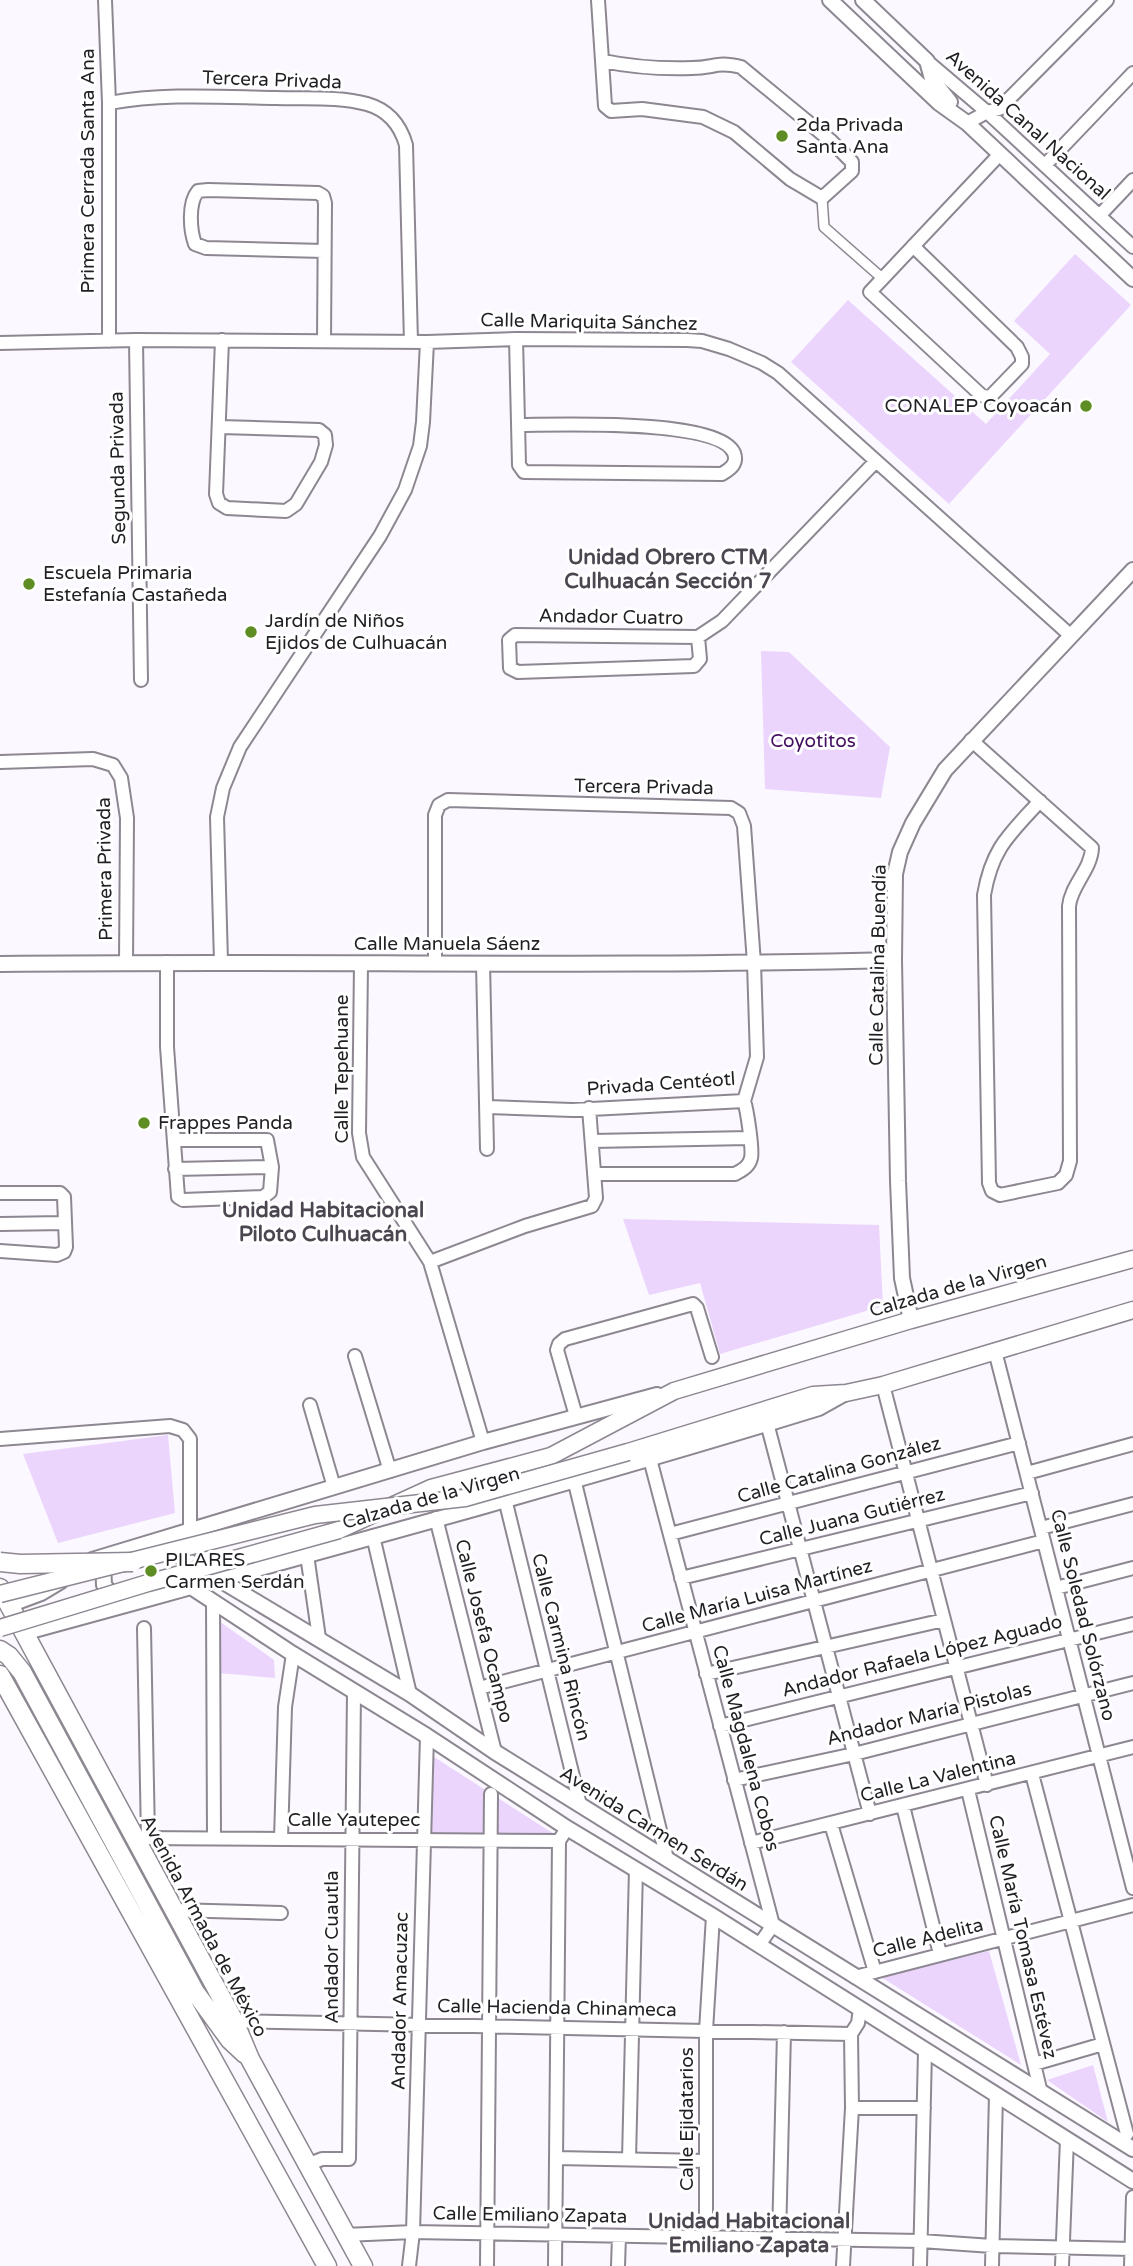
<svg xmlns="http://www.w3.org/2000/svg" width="1133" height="2266" font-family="'Varela Round',sans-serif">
  <rect width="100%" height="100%" fill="#fcf8ff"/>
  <path fill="#ebd5fc" d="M1075 254 1131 305 949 504 791 362 848 300 986 424 1050 354 1014 321Z
    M761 651 789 652 890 747 881 798 765 789Z
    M623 1219 879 1225 883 1306 720 1354 700 1283 649 1295Z
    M168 1435 175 1513 58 1543 23 1454Z
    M216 1619 274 1660 275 1678 218 1673Z
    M431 1755 554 1834 427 1837Z
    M989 1951 1021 2065 881 1977Z
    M1093 2065 1108 2122 1047 2080Z"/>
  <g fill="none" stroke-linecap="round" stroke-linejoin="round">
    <defs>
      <path id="pedestrian" d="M822 198 824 227 882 278"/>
      <path id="minor" d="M105 0 109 103V341
        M598 0 605 106 611 111 642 109 703 117 734 132 790 179 822 198 852 171V162L831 141 741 67C716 61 714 68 692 68 661 69 632 67 603 61
        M927 61 987 112 1133 247
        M109 103C164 93 220 97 276 98 306 99 339 96 367 104 388 110 400 124 406 145L411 342
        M967 123 987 112 999 109 1107 0
        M1046 164 1133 73
        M1100 215 1133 180
        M913 246 1017 347 1022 357V364L992 395 987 397 981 395 870 292 1000 154
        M516 339 519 465 524 472 722 474C730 469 738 464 734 453 719 418 556 425 519 425
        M136 340 141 680
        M324 341 325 203 323 196 318 193 208 190 198 191C188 203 190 230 195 244L206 248 324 251
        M0 343 136 340 427 342 516 339 687 340 702 341 729 349 762 363 778 373 1070 635
        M220 427 319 430 325 435 326 445 321 462 296 504 286 511 227 508 219 503 216 494 222 340
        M698 637 700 659 694 666 518 672 510 668 509 640 515 635 698 637 722 621 876 461
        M971 740 1092 848C1091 870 1071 885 1069 906L1070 1161 1066 1175 1058 1183 1000 1195 992 1191 989 1183 984 895C992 848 1009 835 1040 801
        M0 762 93 759 113 765 121 778 127 818 126 963
        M167 962V1047L178 1197 183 1200 263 1197 270 1192 272 1167 267 1140H174
        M221 962 217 817 223 788 240 747 380 536 405 490 420 446 423 422 427 342
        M435 963V815L439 805 448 800 731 808 739 813 744 826 754 963 757 1057 744 1101
        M483 963 487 1149
        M361 964 359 1133 363 1157 430 1262 483 1442
        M487 1107 572 1110 744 1101
        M592 1141 749 1138
        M175 1169 272 1167
        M595 1174H735C742 1170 749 1167 751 1158 753 1150 747 1109 744 1101
        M0 1193H60L64 1197 66 1247 64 1252 57 1255 0 1251
        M0 1224 64 1223
        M430 1262 525 1226 592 1206 596 1198 589 1108
        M995 1351 1133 1888
        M355 1356 390 1471
        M883 1385 987 1785
        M310 1405 334 1487
        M576 1416 557 1350 559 1344 565 1339 693 1304 697 1308 712 1357
        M767 1423 870 1814
        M0 1439 170 1426 183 1430 190 1439V1530
        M650 1459 773 1925 759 1945
        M1027 1473 1133 1444
        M574 1479 667 1859
        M505 1499 580 1805
        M436 1518 495 1752
        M1041 1528 1133 1504
        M670 1534 1019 1443
        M373 1536 410 1694
        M307 1555 319 1638
        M681 1578 1032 1493
        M1056 1588 1133 1568
        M213 1601 214 1838
        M144 1628 148 1838
        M706 1674 944 1620
        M479 1688 1044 1541
        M720 1726 1133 1624
        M1032 1774 1127 2134
        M734 1780 854 1754 1133 1683
        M968 1790 1041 2093
        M903 1806 940 1954
        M831 1824 875 1972
        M134 1838 559 1841 567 1828
        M281 1839 285 1707 293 1654
        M751 1843 1133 1747
        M173 1910 281 1913
        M855 1977 1133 1905
        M234 2021 851 2034 858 2023 860 2009
        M1034 2064 1103 2044
        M852 2108H924
        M556 2158 706 2161
        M629 2159 636 1869
        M307 2165 322 2159H349L354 1692
        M345 2235 413 2232 921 2241 992 2246 1133 2249
        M706 2237V2031L713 1916
        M779 2239 784 2032
        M409 2266 413 2232 427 1736
        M487 2266 491 1794
        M555 2266 559 1841
        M618 2266 619 2236
        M843 2266 852 2108 851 2034
        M920 2266 925 2051
        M992 2266 996 2094
        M1062 2266 1067 2139
        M1131 2266 1133 2197"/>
      <path id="tertiary" d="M830 0 939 103 967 123 1133 279
        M863 0 927 61 932 79 950 102
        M0 964C298 960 596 968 894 960
        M911 1320 902 1278 898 1181 894 960 895 874 900 852 913 823 945 770 1133 570
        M155 1541 410 1694 495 1752 1133 2149
        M106 1559 103 1563 104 1585 111 1594 122 1597
        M92 1560 483 1442 657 1395
        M191 1587 293 1654 427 1736 567 1828 713 1916 1133 2181
        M9 1605 41 1593 61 1581
        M23 1633C289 1560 555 1489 819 1408L844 1394"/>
      <path id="secondary" d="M628 1452 813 1395 846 1393 883 1385 1133 1310
        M339 1530 431 1488 551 1456 674 1391 911 1320 1133 1259"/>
      <path id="primary" d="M0 1588 234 2021 250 2059 363 2266
        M0 1650 9 1656 22 1672 195 1992 230 2040 245 2054
        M0 1675 327 2266"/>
    </defs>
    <use href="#pedestrian" stroke="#8d8791" stroke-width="12"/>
    <use href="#minor" stroke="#8d8791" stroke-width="16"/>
    <use href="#tertiary" stroke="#8d8791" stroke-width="18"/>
    <use href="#secondary" stroke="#8d8791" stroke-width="19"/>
    <use href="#primary" stroke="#8d8791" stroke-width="21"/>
    <use href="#pedestrian" stroke="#fff" stroke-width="9"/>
    <use href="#minor" stroke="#fff" stroke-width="12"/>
    <use href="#tertiary" stroke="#fff" stroke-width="14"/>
    <use href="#secondary" stroke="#fff" stroke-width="16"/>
    <use href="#primary" stroke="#fff" stroke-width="18"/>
    <defs>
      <path id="secondary-bridge" d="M0 1594 315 1515 465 1498 628 1452
        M0 1628 148 1583 339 1530"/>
      <path id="primary-bridge" d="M0 1562 20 1564 133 1562"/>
    </defs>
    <use href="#secondary-bridge" stroke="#8d8791" stroke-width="19" stroke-linecap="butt"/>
    <use href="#primary-bridge" stroke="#8d8791" stroke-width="21" stroke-linecap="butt"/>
    <use href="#secondary-bridge" stroke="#fff" stroke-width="16"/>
    <use href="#primary-bridge" stroke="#fff" stroke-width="18"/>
  </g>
  <g fill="#5e8d23" stroke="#fff" stroke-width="2.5">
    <circle cx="782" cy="136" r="7"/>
    <circle cx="1086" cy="406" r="7"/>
    <circle cx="29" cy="584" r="7"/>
    <circle cx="251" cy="632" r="7"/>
    <circle cx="144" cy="1123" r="7"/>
    <circle cx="151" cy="1571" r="7"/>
  </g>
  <g text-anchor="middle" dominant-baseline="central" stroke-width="6" stroke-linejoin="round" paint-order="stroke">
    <g font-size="19" fill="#211f23" stroke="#fff">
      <text transform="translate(272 80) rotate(2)">Tercera Privada</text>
      <text transform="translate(1028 125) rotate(42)">Avenida Canal Nacional</text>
      <text transform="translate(88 171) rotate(-90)">Primera Cerrada Santa Ana</text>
      <text transform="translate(589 322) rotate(1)">Calle Mariquita Sánchez</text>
      <text transform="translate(118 468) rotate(-91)">Segunda Privada</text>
      <text transform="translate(611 617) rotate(1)">Andador Cuatro</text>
      <text transform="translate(644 787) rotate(1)">Tercera Privada</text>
      <text transform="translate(105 869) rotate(-91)">Primera Privada</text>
      <text x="447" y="944">Calle Manuela Sáenz</text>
      <text transform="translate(878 965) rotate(-89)">Calle Catalina Buendía</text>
      <text transform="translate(342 1069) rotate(-90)">Calle Tepehuane</text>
      <text transform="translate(661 1084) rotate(-4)">Privada Centéotl</text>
      <text transform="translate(958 1286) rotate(-16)">Calzada de la Virgen</text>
      <text transform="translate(839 1470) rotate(-15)">Calle Catalina González</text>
      <text transform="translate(431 1498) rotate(-16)">Calzada de la Virgen</text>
      <text transform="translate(852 1517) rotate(-14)">Calle Juana Gutiérrez</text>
      <text transform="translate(757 1596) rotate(-15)">Calle María Luisa Martínez</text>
      <text transform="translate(1083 1615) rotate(76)">Calle Soledad Solórzano</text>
      <text transform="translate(484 1631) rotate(76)">Calle Josefa Ocampo</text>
      <text transform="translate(561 1647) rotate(76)">Calle Carmina Rincón</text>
      <text transform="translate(922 1656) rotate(-14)">Andador Rafaela López Aguado</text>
      <text transform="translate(929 1714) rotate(-14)">Andador María Pistolas</text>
      <text transform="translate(746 1748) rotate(75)">Calle Magdalena Cobos</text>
      <text transform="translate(938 1777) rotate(-14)">Calle La Valentina</text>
      <text x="354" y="1820">Calle Yautepec</text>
      <text transform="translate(654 1829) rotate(32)">Avenida Carmen Serdán</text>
      <text transform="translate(204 1926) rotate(62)">Avenida Armada de México</text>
      <text transform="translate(1023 1937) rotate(77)">Calle María Tomasa Estévez</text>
      <text transform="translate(928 1938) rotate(-14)">Calle Adelita</text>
      <text transform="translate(332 1947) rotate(-90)">Andador Cuautla</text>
      <text transform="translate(400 2001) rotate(-89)">Andador Amacuzac</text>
      <text transform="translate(557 2008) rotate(1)">Calle Hacienda Chinameca</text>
      <text transform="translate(687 2119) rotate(-90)">Calle Ejidatarios</text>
      <text transform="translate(530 2215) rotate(1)">Calle Emiliano Zapata</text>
    </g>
    <g font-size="19" fill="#211f23" stroke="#fff" text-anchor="start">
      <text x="796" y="125">2da Privada<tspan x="796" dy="22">Santa Ana</tspan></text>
      <text x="1072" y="406" text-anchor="end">CONALEP Coyoacán</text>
      <text x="43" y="573">Escuela Primaria<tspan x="43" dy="22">Estefanía Castañeda</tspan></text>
      <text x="265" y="621">Jardín de Niños<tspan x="265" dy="22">Ejidos de Culhuacán</tspan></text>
      <text x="158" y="1123">Frappes Panda</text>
      <text x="165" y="1560">PILARES<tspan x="165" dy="22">Carmen Serdán</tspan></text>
    </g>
    <g font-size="19" fill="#450f60" stroke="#fff">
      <text x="813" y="741">Coyotitos</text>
    </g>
    <g font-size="21" font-weight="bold" fill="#4c4650" stroke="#fff">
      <text x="668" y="557">Unidad Obrero CTM<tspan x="668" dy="24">Culhuacán Sección 7</tspan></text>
      <text x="323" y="1210">Unidad Habitacional<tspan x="323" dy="24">Piloto Culhuacán</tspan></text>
      <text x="749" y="2221">Unidad Habitacional<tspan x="749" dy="24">Emiliano Zapata</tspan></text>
    </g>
  </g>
</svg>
